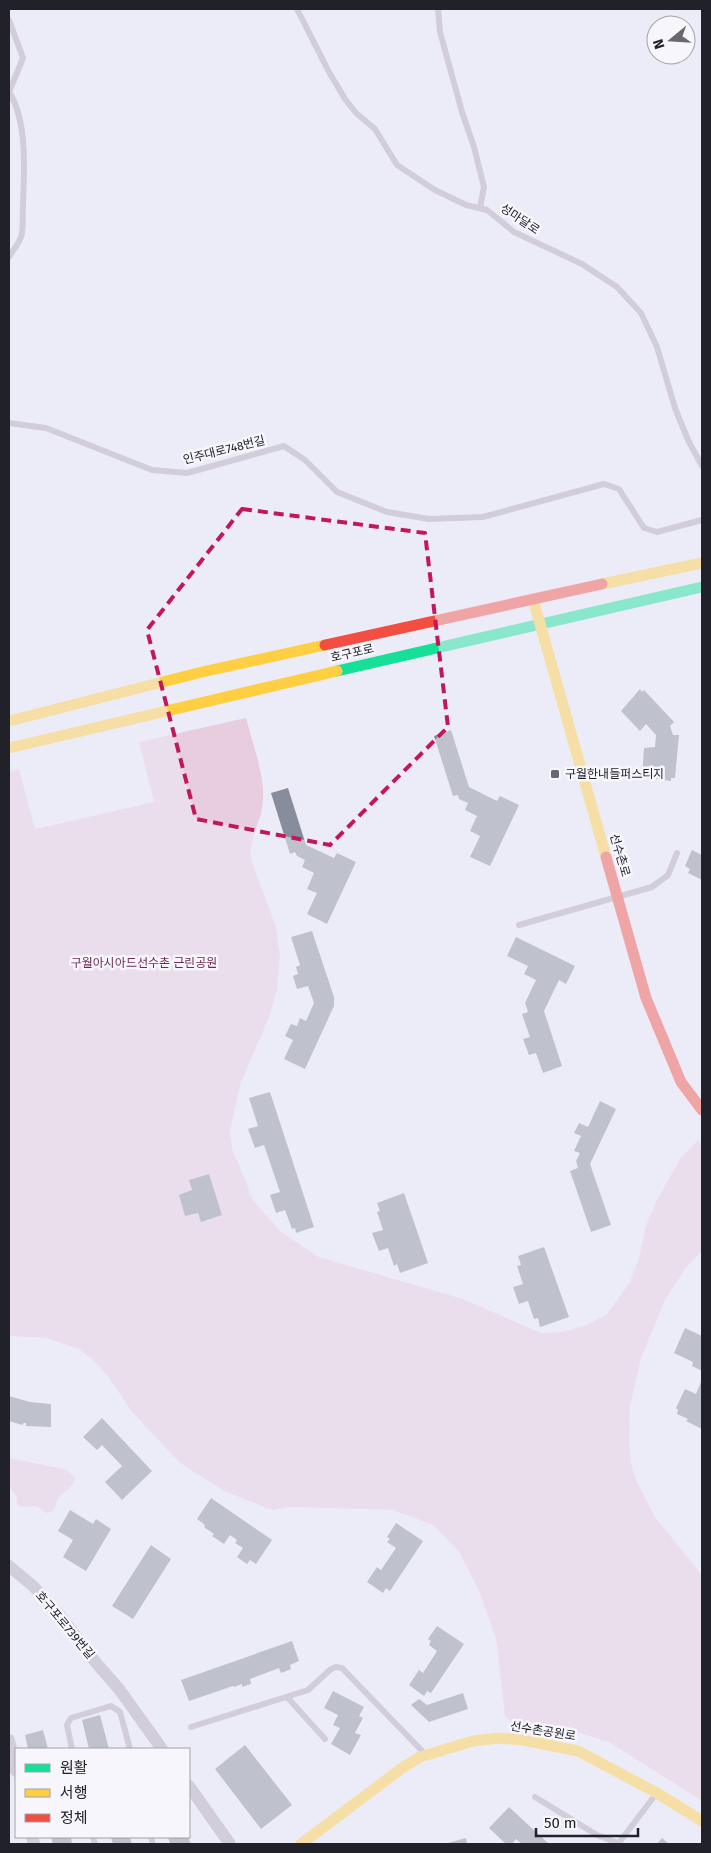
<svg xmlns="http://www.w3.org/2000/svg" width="711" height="1853" font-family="'Fira Sans','Noto Sans KR',sans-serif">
  <rect width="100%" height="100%" fill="#ececf8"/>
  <path fill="#e8cdde" d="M246 718C252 741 265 776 263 800 262 822 249 835 251 859L276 927 280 956 277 990 269 1017 240 1085 230 1131 232 1148 253 1200 280 1231 319 1257 463 1299 541 1333 562 1332 587 1325 607 1314 630 1282 639 1258 646 1225 657 1200 680 1159 698 1140 702 1144V1251L687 1266 665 1300 641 1358 630 1407 629 1443 631 1463 637 1482 655 1517 702 1575V1801L609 1742 556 1726 510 1721 505 1716 496 1639 478 1589 459 1552 433 1525 393 1510 293 1507 272 1510 224 1491 180 1463 132 1412 107 1375 92 1359 78 1349 46 1338 9 1336V772L19 769 35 829 154 802 139 742Z
    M9 1458 59 1468 67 1470 75 1477C72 1492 64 1489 58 1499 56 1502 56 1508 53 1510 51 1513 49 1512 46 1513L37 1506 20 1507 17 1504V1497L9 1486Z"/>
  <path fill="#878d9a" d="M640 689 642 692 644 690 674 722 670 726 673 735H679L675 778H671V781L642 777 644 748 655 747 656 735 646 724 640 731 621 711Z
    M451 730 469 787 497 801 500 796 519 805 490 866 470 857 480 836 470 831 477 816 465 810 468 803 459 799 458 795 453 796 434 736Z
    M288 788 306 845 334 858 337 853 356 862 327 924 307 914 317 893 307 889 314 873 302 867 305 860 297 856 295 852 290 854 271 793Z
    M692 850 702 855V880L688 873 690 869 685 866Z
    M312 931 334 997V1006L305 1069 284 1059 293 1040 285 1036 291 1024 297 1026 300 1018 306 1021 314 1003 308 986 297 989 293 976 298 974 296 967 300 965 291 937Z
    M516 937 575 966 566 984 559 980 544 1011 562 1066 543 1073 536 1053 529 1055 523 1039 530 1037 522 1014 528 1012 525 1003 536 980 524 974 528 966 507 956Z
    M270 1092 314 1227 296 1233 295 1228 292 1229 285 1210 276 1213 270 1195 280 1192 264 1145 255 1148 248 1129 258 1126 249 1098Z
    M600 1101 616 1109 590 1164 611 1225 591 1232 570 1171 578 1168 576 1161 580 1153 574 1151 581 1136 574 1133 579 1123 588 1127Z
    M209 1174 222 1215 201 1222 198 1213 185 1216 179 1195 192 1190 189 1180Z
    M404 1193 428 1263 400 1273 397 1264 394 1266 388 1248 379 1251 372 1233 383 1230 377 1212 380 1211 377 1203Z
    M544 1247 569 1317 540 1327 538 1318 534 1319 528 1301 519 1304 513 1287 523 1284 517 1266 521 1265 518 1256Z
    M685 1328 702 1336V1371L692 1366 693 1362 674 1353Z
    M702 1379V1429L686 1421 688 1419 677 1414 678 1410 676 1408 685 1389 696 1394Z
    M9 1396 30 1402 51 1404V1427L26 1426V1423H24L22 1425 9 1421Z
    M102 1418 152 1471 122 1500 105 1482 122 1466 102 1445 97 1450 83 1437Z
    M211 1498 272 1540 256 1564 250 1560 247 1564 237 1557 243 1548 235 1543 237 1540 230 1535 224 1544 212 1536 214 1534 204 1527 205 1525 197 1519Z
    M70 1510 93 1524 96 1519 111 1529 86 1571 63 1557 73 1540 58 1531Z
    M396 1523 423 1541 390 1591 386 1588 383 1593 367 1582 377 1567 381 1570 396 1548 387 1542 390 1539 387 1537Z
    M151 1545 171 1559 133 1619 112 1606Z
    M437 1626 464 1644 431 1693 427 1691 424 1696 409 1685 419 1670 423 1673 437 1651 429 1645 431 1641 428 1639Z
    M292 1641 299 1661 290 1665 291 1669 281 1673 279 1668 250 1679 251 1684 242 1687V1684L234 1687 233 1686 189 1701 181 1680Z
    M333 1691 364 1707 359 1716 363 1718 355 1733 361 1735 350 1755 331 1744 340 1728 333 1725 338 1715 324 1708Z
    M463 1693 468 1709 429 1722 411 1705 419 1699 427 1705Z
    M100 1715 109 1749H89L82 1720Z
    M43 1730 48 1749H28L25 1735Z
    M245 1745 292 1805 261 1829 215 1769Z
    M509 1807 549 1844H522L516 1839 512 1844H506L489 1828Z
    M51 1837H71L72 1844H53Z
    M111 1837H130L132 1844H113Z
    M168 1837H188L191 1844H170Z
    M466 1838 467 1844H444Z
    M662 1838 669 1844H657Z"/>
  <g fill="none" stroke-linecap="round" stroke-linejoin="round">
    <path stroke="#b0a7b4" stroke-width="6" d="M297 9 329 72 345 99 356 113 375 129 397 165 435 190 466 205 487 210 514 232 582 264 617 287 641 313 657 347 675 408 688 440 702 466
      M438 9 440 32 462 112 474 147 484 187 480 208
      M9 20 23 58 9 92C28 121 24 173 23 206 22 216 24 228 21 237 18 245 13 250 9 257
      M9 423 46 428 152 470 187 473 284 446 305 460 337 492 387 512 429 519 483 517 604 484 619 489 644 528 657 532 702 520
      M519 925 652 887 668 875 677 853
      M287 1697 325 1739
      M191 1727 308 1690 331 1669 336 1667 342 1668 425 1754
      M72 1749 67 1725 71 1718 111 1706 120 1712 130 1749
      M535 1797 597 1835 618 1843
      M93 1837 95 1844
      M151 1837 153 1844
      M618 1844 656 1794"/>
    <path stroke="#b0a7b4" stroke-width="12" d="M9 1566 33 1586 61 1617 97 1664 119 1689 162 1749
      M9 1740 16 1771
      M189 1786 230 1844
      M32 1837 34 1844"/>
    <path stroke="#16e098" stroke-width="11" d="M337 671 702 587"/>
    <path stroke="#ffcf43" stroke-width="11" d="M602 584 702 563
      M533 599 606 857
      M9 721 202 672 325 645
      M9 748 337 671
      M301 1844 402 1768 420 1757 473 1741 498 1738 523 1740 578 1751 657 1793 702 1821"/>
    <path stroke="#f24e42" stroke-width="11" d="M325 645 602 584
      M606 857 646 998 681 1082 702 1110"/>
  </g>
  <path d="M0 0H711V1853H0ZM242 509 425 533 448 727 330 845 196 819 147 630Z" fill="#ececf8" fill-opacity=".55" fill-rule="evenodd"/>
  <path fill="none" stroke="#c2185b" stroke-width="4" stroke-dasharray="10 6" stroke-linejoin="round" d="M242 509 425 533 448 727 330 845 196 819 147 630Z"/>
  <rect fill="#686872" stroke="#f6f6fc" stroke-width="2" x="550" y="769" width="10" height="10" rx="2.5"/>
  <g text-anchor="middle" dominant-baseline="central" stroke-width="5" stroke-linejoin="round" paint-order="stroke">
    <g font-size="12" fill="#21212a" stroke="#f6f6fc">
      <text transform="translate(520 219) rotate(34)">성마달로</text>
      <text transform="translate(224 450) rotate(-14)">인주대로748번길</text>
      <text transform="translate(352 653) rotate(-13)">호구포로</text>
      <text transform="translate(620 855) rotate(74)">선수촌로</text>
      <text transform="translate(65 1625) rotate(50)">호구포로739번길</text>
      <text transform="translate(543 1731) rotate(9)">선수촌공원로</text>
    </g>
    <g font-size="12" fill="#21212a" stroke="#f6f6fc" text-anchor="start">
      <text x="565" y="774">구월한내들퍼스티지</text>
    </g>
    <g font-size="12" fill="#722c50" stroke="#f6f6fc">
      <text x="144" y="963">구월아시아드선수촌 근린공원</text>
    </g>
  </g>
  <rect width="711" height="1853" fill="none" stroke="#21212a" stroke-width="20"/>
  <rect x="15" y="1748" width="175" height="90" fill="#f6f6fc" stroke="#a1a1a8"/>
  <rect x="25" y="1764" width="25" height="8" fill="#16e098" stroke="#a1a1a8"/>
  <text x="60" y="1773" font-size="15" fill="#21212a">원활</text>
  <rect x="25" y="1789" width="25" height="8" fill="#ffcf43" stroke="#a1a1a8"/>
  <text x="60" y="1798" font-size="15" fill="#21212a">서행</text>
  <rect x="25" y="1814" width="25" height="8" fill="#f24e42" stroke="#a1a1a8"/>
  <text x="60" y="1823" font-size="15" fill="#21212a">정체</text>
  <g transform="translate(671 40) rotate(252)"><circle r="24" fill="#f6f6fc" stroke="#a1a1a8"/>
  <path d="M0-4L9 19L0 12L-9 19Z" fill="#686872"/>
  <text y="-8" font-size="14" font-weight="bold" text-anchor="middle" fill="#21212a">N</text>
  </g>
  <path d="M536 1828v8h102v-8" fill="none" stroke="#21212a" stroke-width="2.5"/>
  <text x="544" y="1828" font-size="15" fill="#21212a" stroke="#f6f6fc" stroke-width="4" paint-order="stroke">50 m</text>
</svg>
